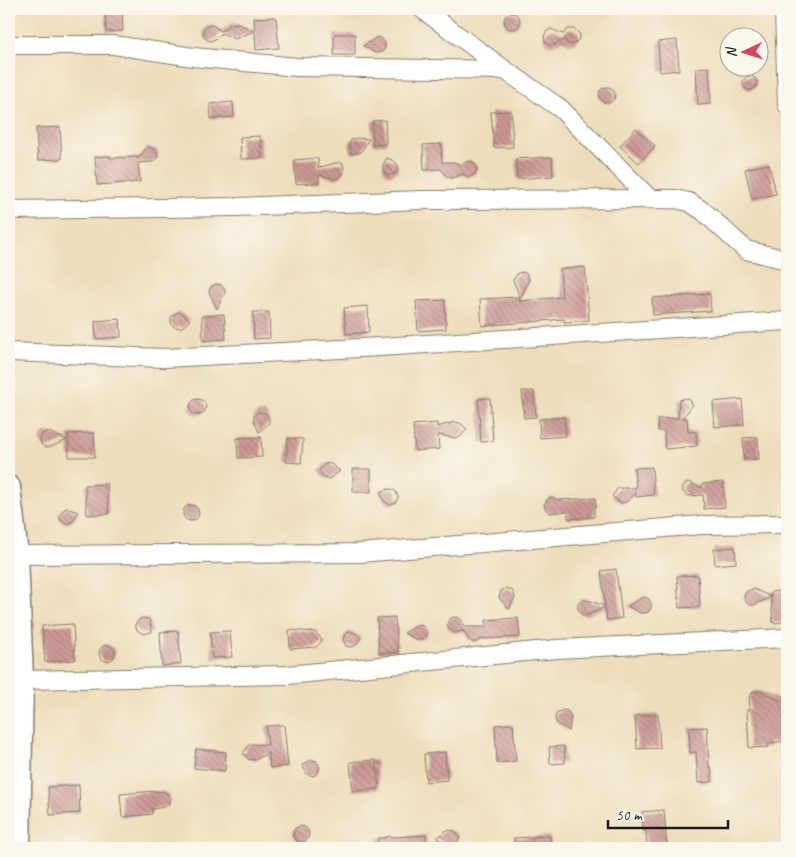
<svg xmlns="http://www.w3.org/2000/svg" width="796" height="857" font-family="Caveat,sans-serif">
  <defs>
    <pattern id="building-back-hatch" width="6" height="6" patternUnits="userSpaceOnUse" patternTransform="scale(1.25)"><rect width="6" height="6" fill="#cc9995"/><path d="M-1 5l2 2M0 0l6 6M5-1l2 2" fill="none" stroke="#a57c79"/></pattern>
  </defs>
  <rect width="100%" height="100%" fill="#fbf7ec"/>
  <filter id="ink" filterUnits="userSpaceOnUse"><feTurbulence type="fractalNoise" baseFrequency=".02" numOctaves="2"/><feDisplacementMap in="SourceGraphic" scale="10" xChannelSelector="R" yChannelSelector="G"/><feConvolveMatrix kernelMatrix="1 2 1 2 8 2 1 2 1" color-interpolation-filters="sRGB"/></filter>
  <filter id="wash" filterUnits="userSpaceOnUse"><feTurbulence type="fractalNoise" baseFrequency=".0096" numOctaves="4" result="noise"/><feDisplacementMap in="SourceGraphic" scale="20" xChannelSelector="R" yChannelSelector="G"/><feGaussianBlur stdDeviation="1.12" result="paint"/><feColorMatrix in="noise" values="0 0 0 0 0 0 0 0 0 0 0 0 0 0 0 0 0 1.4 0 .05"/><feComposite in="paint" operator="in"/></filter>
  <g filter="url(#wash)">
    <rect width="100%" height="100%" fill="#edb"/>
    <g id="blocks">
      <path fill="url(#building-back-hatch)" d="M105 9H122L123 31 106 32Z
        M504 21a8 8 0 1 1 16 0a8 8 0 1 1-16 0Z
        M276 17 279 48 256 50 254 18Z
        M237 23 254 31 235 39 222 33 215 39 210 41 206 39 203 35 204 29 207 26 213 25 221 31 231 24Z
        M551 29 563 34 568 29H574L580 34 579 39 574 44H569L563 40 554 45H549L545 42 544 37 546 32Z
        M334 34H355V55H334Z
        M377 37 382 39 385 43V48L382 52 375 53 363 46Z
        M677 40 679 70 660 72 658 42Z
        M709 67 711 104 698 105 696 68Z
        M743 83a7 7 0 1 1 14 0a7 7 0 1 1-14 0Z
        M599 95a8 8 0 1 1 16 0a8 8 0 1 1-16 0Z
        M233 102 234 117 211 119 210 104Z
        M511 111 513 147 494 148 491 112Z
        M385 120 386 144 373 145 372 121Z
        M60 127 62 159 38 160 36 128Z
        M636 128 655 146 639 163 620 146Z
        M260 136 262 158 241 159 240 137Z
        M356 138 369 139 361 152 352 154 349 145 351 140Z
        M441 144 442 162H454L461 165 466 162 471 161 475 164 477 166V169L475 174 469 177 463 174 452 178 447 177 441 169 424 170 423 145Z
        M149 147 157 150 158 155V157L153 162 138 163 140 182 97 185 95 157 110 156V158L138 157V159L145 149Z
        M552 157 553 176 517 179 516 159Z
        M318 158V168L335 163H343L344 171 342 176 336 179 319 175V183L296 184 294 160Z
        M387 158 394 161 398 165V171L392 175H388L383 170V165Z
        M769 164 776 194 752 199 745 169Z
        M585 267 589 320 564 322V319L482 326 480 299 520 297 513 280 518 273 523 272 525 273 527 275 529 280 519 301 562 297 560 269Z
        M216 284 221 285 225 290V292L217 309 210 294 209 291 211 287Z
        M710 294 711 311 653 315 652 298Z
        M445 300 446 329 418 331 416 301Z
        M368 306 369 332 346 334 344 308Z
        M178 312 183 314 190 320 181 328 174 327 171 323V317Z
        M253 312H269L270 338 254 339Z
        M224 314 226 339 203 341 202 316Z
        M120 319 121 337 96 339 95 321Z
        M522 391H534L536 417 524 418Z
        M490 398 493 441 481 442 478 399Z
        M684 398 689 399 693 405 682 418H687L688 432H696L697 446 665 449 664 431H658L657 419 678 418 679 401Z
        M742 399 744 425 715 427 713 402Z
        M190 407a8 8 0 1 1 16 0a8 8 0 1 1-16 0Z
        M258 412 266 413 269 419V423L259 432 254 421V416Z
        M564 417 566 436 540 438 539 419Z
        M455 422 460 423 467 429 460 437 456 438 438 435 439 449 415 451 413 425 437 423V427Z
        M47 432H49L67 440 50 447H45L41 444 40 439 42 434Z
        M94 433 95 457H69L68 434Z
        M261 437 262 457 238 458 237 438Z
        M758 437 759 459 744 460 743 438Z
        M288 438 303 439 301 463 286 462Z
        M330 463 340 471 332 477 328 479 322 475 319 470 325 464Z
        M652 467 654 495 636 497V493L626 502 622 503 617 501 612 496 618 488H636L634 468Z
        M353 469H371V492H353Z
        M688 482 702 488V484L723 482 725 507 704 509 703 495 688 496 683 492V486Z
        M107 484 109 514 87 515 85 485Z
        M389 489 394 490 396 492 398 497 396 502 390 505 384 501 380 492Z
        M551 497 559 500 595 498 596 507H594V517L568 519V511L550 513 546 510 544 505 547 500Z
        M183 513a8 8 0 1 1 16 0a8 8 0 1 1-16 0Z
        M66 508 78 512 73 521 67 524 61 521 59 516 62 511Z
        M735 547 736 563 715 565 714 549Z
        M616 569 622 618 607 620 605 607 588 615H583L581 614 578 609V604L582 600H587L605 606 601 571Z
        M698 575 700 607 679 608 677 576Z
        M506 588 509 589 513 591 515 597 509 609 499 598 501 591Z
        M754 589 771 597V592L787 590V622L773 623 771 597 754 605H749L747 603 744 599 745 593 749 590Z
        M643 597 648 598 651 603V608L648 612 645 613H640L628 606Z
        M395 617 398 652 379 653 377 618Z
        M454 617 459 618 461 620 465 627H486V620L518 618 520 637 481 639 477 642H472L468 639 464 631 455 633 449 629 447 626 448 622 451 618Z
        M142 618 148 619 150 621 152 632 143 634 137 630 135 625 136 623 140 619Z
        M73 624 75 660 45 662 42 626Z
        M418 625 423 626 427 632 426 636 423 639 417 640 404 633Z
        M289 630 315 632 321 638V642L316 647 290 649Z
        M178 631 181 664 162 666 160 632Z
        M230 631 232 657 212 658 210 632Z
        M350 631 355 633 361 638 355 646 351 647 346 646 343 640 345 634Z
        M99 653a8 8 0 1 1 16 0a8 8 0 1 1-16 0Z
        M754 691H759L787 703V741L769 743V747L749 748 747 710H750L749 697 750 695Z
        M562 710 567 711 571 716 569 731 558 724 555 720 556 715 557 713Z
        M658 714 660 748 637 749 635 716Z
        M513 724 516 761 497 763 495 725Z
        M284 725 288 766 270 768 268 753 255 760 248 759 243 753 249 745 251 744 268 745 266 726Z
        M707 727 709 767H711L712 782 698 783 696 752 690 753 689 728Z
        M564 746 565 763 550 764 549 747Z
        M196 749 226 752 225 771 194 768Z
        M445 752 447 780 426 782 424 754Z
        M311 760 316 761 319 765V771L314 776 307 774 302 765Z
        M376 760 379 789 353 791 350 762Z
        M79 785 80 813 50 815 48 787Z
        M155 791 164 792 169 795 170 800 168 805 164 807 152 809V814L122 817 120 794Z
        M664 810 667 848H647L646 831H643L642 812Z
        M293 834a8 8 0 1 1 16 0a8 8 0 1 1-16 0Z
        M447 830 455 831 460 838 457 842 453 845H448L437 838Z
        M426 835 427 848H377L378 838H384L389 836 395 837Z
        M550 836 551 848H514V838Z"/>
    </g>
  </g>
  <g filter="url(#ink)">
    <use href="#blocks" fill-opacity="0" stroke="#857c6c" stroke-width="1"/>
    <g fill="none" stroke-linecap="round" stroke-linejoin="round">
      <defs>
        <path id="minor" d="M422 9 505 70 561 109 650 199
          M784 9 787 105
          M9 45H114L193 57 297 67 505 70
          M9 210 237 207 422 200 675 199 689 202 703 211 746 250 787 260
          M9 352 164 358 380 347 787 321
          M17 555 360 553 702 525 787 524
          M22 680 287 675 557 649 787 638"/>
        <path id="major" d="M9 487 17 555 22 680 19 848"/>
      </defs>
      <use href="#minor" stroke="#857c6c" stroke-width="20"/>
      <use href="#major" stroke="#857c6c" stroke-width="25"/>
      <use href="#minor" stroke="#fff" stroke-width="18"/>
      <use href="#major" stroke="#fff" stroke-width="22"/>
    </g>
  </g>
  <rect width="796" height="857" fill="none" stroke="#fbf7ec" stroke-width="30"/>
  <g transform="translate(744 52) rotate(266)"><circle r="24" fill="#fbf7ec" stroke="#a29f99"/>
  <path d="M0-4L9 19L0 12L-9 19Z" fill="#d1495b"/>
  <text y="-8" font-size="14" font-weight="bold" text-anchor="middle" fill="#1c1c1c">N</text>
  </g>
  <path d="M608 820v8h120v-8" fill="none" stroke="#1c1c1c" stroke-width="2.5"/>
  <text x="616" y="820" font-size="15" fill="#1c1c1c" stroke="#fbf7ec" stroke-width="4" paint-order="stroke">50 m</text>
</svg>
